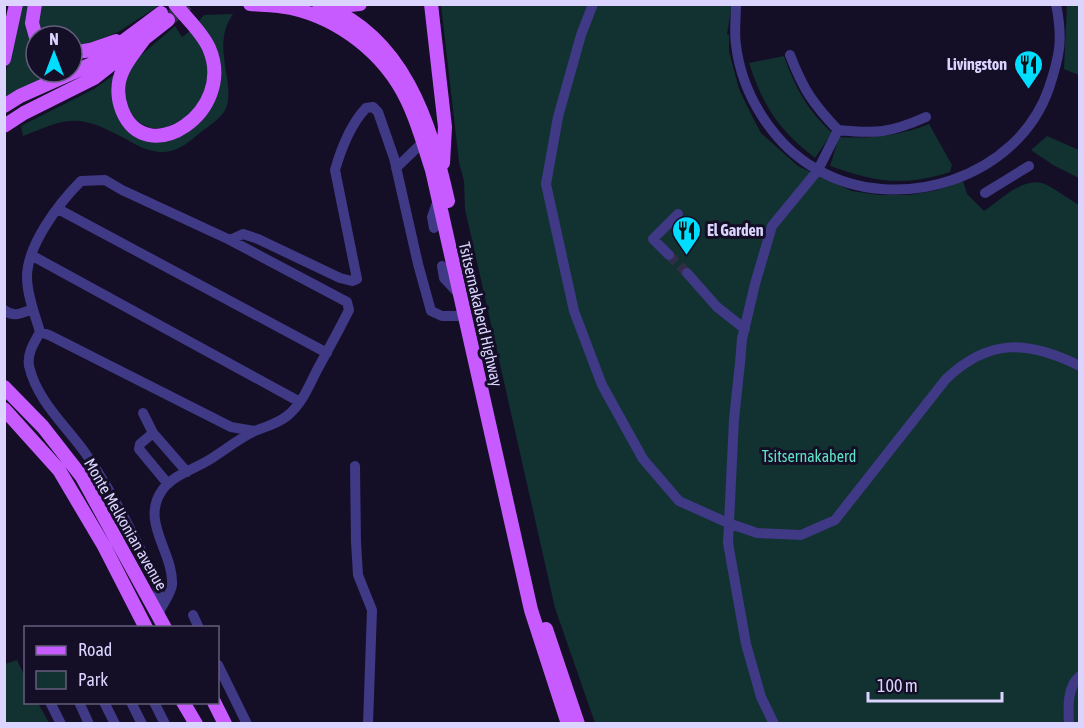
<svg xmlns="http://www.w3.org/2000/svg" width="1084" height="728" font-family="'Asap Condensed',sans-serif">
  <rect width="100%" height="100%" fill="#140f26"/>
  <path fill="#123131" d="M155 4 157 7 118 32 72 50V36H41L37 25 39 5Z
    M20 5H30L32 40 36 45V72H64L5 102V76Z
    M441 5H732L727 34 729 35V51L739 89 750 112 761 133 798 166 852 191 878 195H909L938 190 963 181 967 194 984 211C1001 200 1025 174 1047 185 1058 191 1069 199 1079 205V723H595L555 608 465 209 464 181 459 162Z
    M1067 5H1079V75L1064 69Z
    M233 14C209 48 239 87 224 112 218 121 204 129 196 136 186 145 174 153 160 152 145 151 135 144 122 137 77 113 68 118 23 136L21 126 94 89 114 75C109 96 116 108 125 126L186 133C202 121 221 100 219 79 218 68 202 35 197 23L204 15Z
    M175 26 182 37 190 31 203 48 208 63 209 83 192 114 166 128H151L139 123 128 110 123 95 126 71 133 62Z
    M784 56C794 86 808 111 832 133L815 158C778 129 764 108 749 63Z
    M929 124 952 165 950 172C903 187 875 182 830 166L839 137C871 139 899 136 929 124Z
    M1047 136 1079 150V178L1053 165 1031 150Z
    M17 660 25 677 26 702 38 703 49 723H5V664Z"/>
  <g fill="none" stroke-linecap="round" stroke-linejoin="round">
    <path stroke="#322d47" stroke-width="10" stroke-dasharray="10 5" stroke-linecap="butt" d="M669 255 687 273"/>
    <path stroke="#322d47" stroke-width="14" stroke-dasharray="14 7" stroke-linecap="butt" d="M168 20 187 4"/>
    <path stroke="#3f3986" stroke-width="10" d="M593 4 581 35 558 117 546 184 574 311 602 385 643 459 679 501 728 523 757 533 801 535 835 520 946 379C990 337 1029 341 1080 366
      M736 4C736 18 734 32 736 45 742 95 774 146 818 170 899 216 1018 178 1049 88 1060 55 1063 39 1056 4
      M790 55C803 89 813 104 838 130 876 134 890 133 926 117
      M396 168 420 145
      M985 193 1029 166
      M58 209 327 353
      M434 228 432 217 438 200
      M230 240 243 234 258 239 340 278 352 281 357 279 335 170C341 149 351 124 366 108L373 107 378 112 394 158 418 264 431 311 442 316H464
      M31 255 300 402
      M669 255 653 239 678 214
      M442 266 444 278 459 294
      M687 273 717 307 745 329
      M4 310C14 318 22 313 33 309
      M40 332C35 315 27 295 27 277 27 245 59 203 81 181L105 180 122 190 230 240 347 302 349 310C339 330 328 350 317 370 309 386 302 404 287 416 277 424 267 426 255 431 239 438 224 451 209 460 194 469 174 475 163 489 139 521 174 552 172 585 171 594 162 605 158 614
      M143 413 153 433 187 472
      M153 433 140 444 139 449 168 484
      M355 466 356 542 358 575 372 610 368 724
      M158 610 159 594 157 583C136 540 114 494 86 454 67 427 37 401 29 366 27 353 34 343 40 332L49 335 231 427 254 431
      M193 615 199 628
      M218 665 247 724
      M50 702 61 724
      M79 702 89 724
      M104 702 115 724
      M131 702 142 724
      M154 702 165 724
      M774 724 761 697 746 644 728 543 734 419 740 363 742 339 755 284 772 226 818 170 838 130
      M1069 724C1068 708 1067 686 1080 676"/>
    <path stroke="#c75bff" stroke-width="14" d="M35 4 32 23 36 37
      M250 4C263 5 278 5 291 8 340 19 385 54 407 100 418 122 424 146 432 170L531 610 568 724
      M319 4C404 35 430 122 448 201
      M431 4 445 127 443 163
      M330 7 360 4
      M144 39C137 49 128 59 123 70 117 82 117 97 122 110 146 171 237 112 209 48 202 32 186 18 175 4
      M72 53 90 50 116 41
      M4 59 16 4
      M4 106 20 96 94 63 161 13
      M4 126 24 113 94 78 168 20
      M4 387 43 427 82 477 165 628
      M4 409 59 470 104 546 146 628
      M546 629 578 724
      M183 702 196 724
      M214 702 225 724"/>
  </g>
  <defs>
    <symbol id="restaurant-pin" viewBox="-11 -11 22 30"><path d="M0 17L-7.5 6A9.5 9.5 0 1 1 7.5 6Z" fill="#0df" stroke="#140f26"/><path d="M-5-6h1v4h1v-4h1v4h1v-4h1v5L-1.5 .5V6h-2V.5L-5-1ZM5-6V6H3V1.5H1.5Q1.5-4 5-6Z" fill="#111"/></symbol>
  </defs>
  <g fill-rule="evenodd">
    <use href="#restaurant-pin" x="1012" y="48" width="33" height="45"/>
    <use href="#restaurant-pin" x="670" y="214" width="33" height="45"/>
  </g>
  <g text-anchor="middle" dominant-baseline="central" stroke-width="6" stroke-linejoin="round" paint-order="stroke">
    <g font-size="16" font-weight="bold" fill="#dbd4ff" stroke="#140f26" text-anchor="end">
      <text x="1007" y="64">Livingston</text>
      <text x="707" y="230" text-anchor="start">El Garden</text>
    </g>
    <g font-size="16" fill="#dbd4ff" stroke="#140f26">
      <text transform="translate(481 314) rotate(77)">Tsitsernakaberd Highway</text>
      <text transform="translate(126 524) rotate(60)">Monte Melkonian avenue</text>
    </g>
    <g font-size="16" fill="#5de2c5" stroke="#140f26">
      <text x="809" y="456">Tsitsernakaberd</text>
    </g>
  </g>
  <rect width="1084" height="728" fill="none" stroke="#dbd4ff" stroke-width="12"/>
  <rect x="24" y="626" width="195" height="78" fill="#140f26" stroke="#645e7d" stroke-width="1.5"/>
  <rect x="36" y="646" width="30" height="9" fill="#c75bff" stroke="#645e7d" stroke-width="1.5"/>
  <text x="78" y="656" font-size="18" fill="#dbd4ff">Road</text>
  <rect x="36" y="671" width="30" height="18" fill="#123131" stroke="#645e7d" stroke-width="1.5"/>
  <text x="78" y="686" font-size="18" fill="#dbd4ff">Park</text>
  <g transform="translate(54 54)"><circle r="28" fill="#140f26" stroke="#645e7d" stroke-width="1.5"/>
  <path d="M0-4.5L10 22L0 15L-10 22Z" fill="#00ddff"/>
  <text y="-9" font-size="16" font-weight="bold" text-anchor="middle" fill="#dbd4ff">N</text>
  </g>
  <path d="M868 692v9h134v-9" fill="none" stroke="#dbd4ff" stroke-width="3"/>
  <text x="877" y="692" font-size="18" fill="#dbd4ff" stroke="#140f26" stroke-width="4.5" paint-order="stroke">100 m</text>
</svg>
